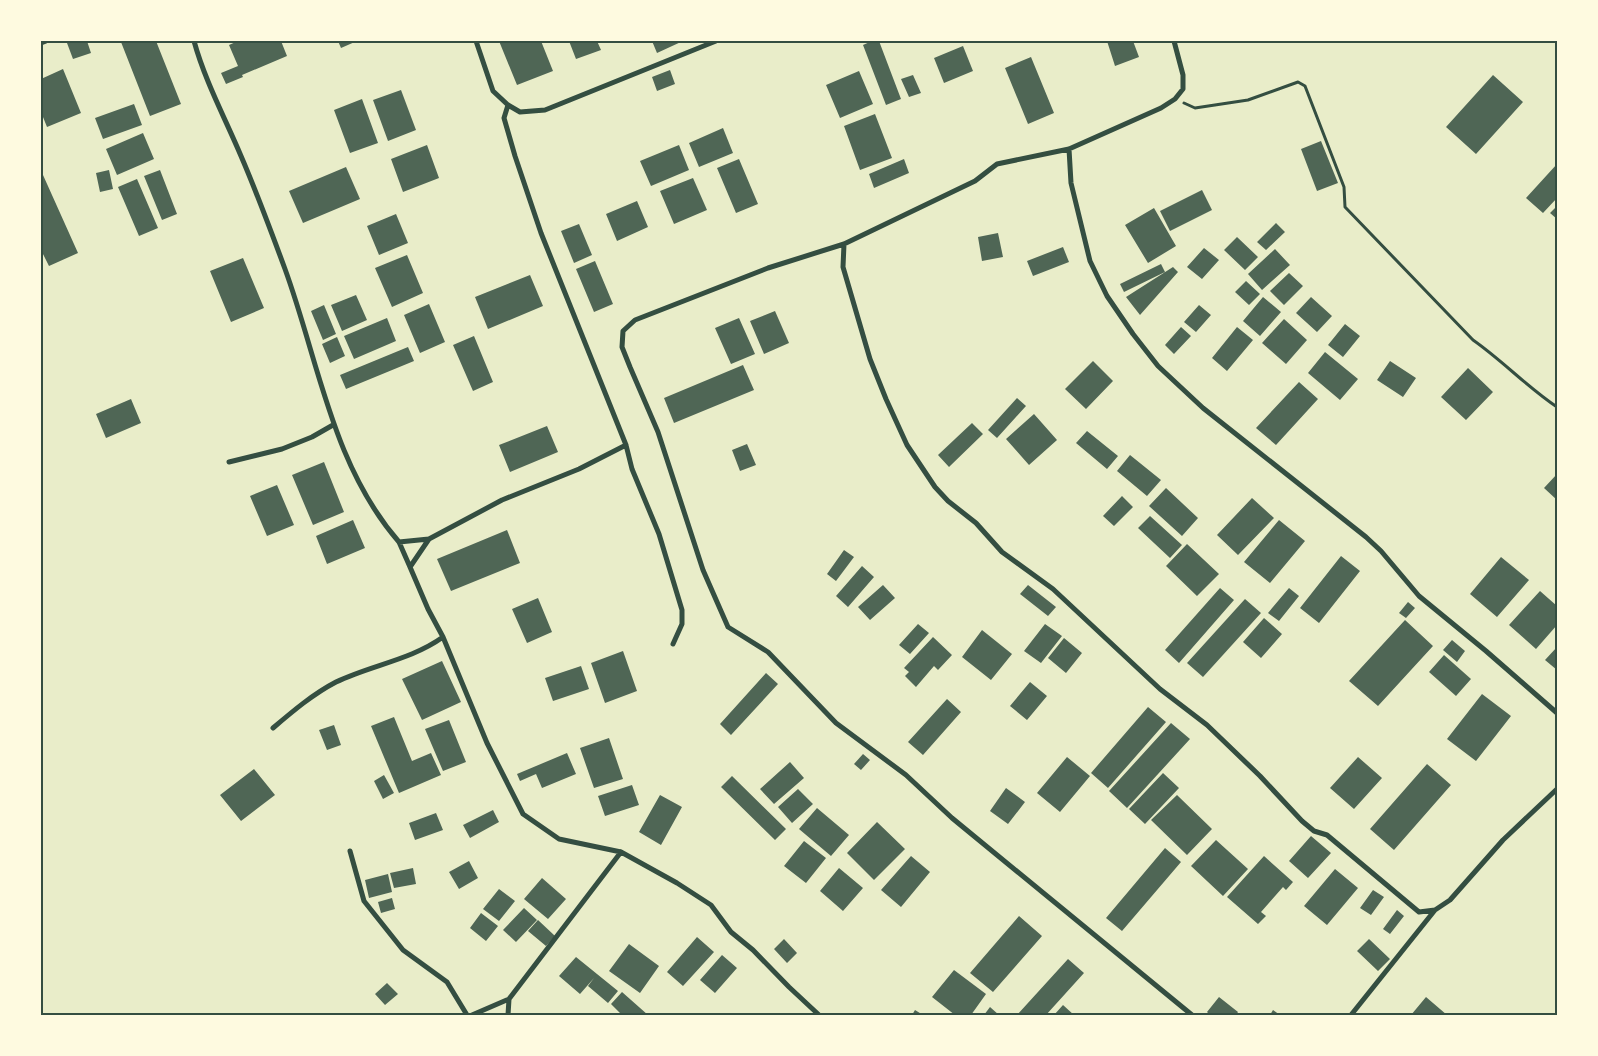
<svg xmlns="http://www.w3.org/2000/svg" width="1598" height="1056" font-family="'Varela Round',sans-serif">
  <rect width="100%" height="100%" fill="#e9edc9"/>
  <path fill="#4f6655" d="M71 41H87L91 53 73 59 67 43Z
    M123 41H156L181 104 150 116 121 42Z
    M238 41H281L287 56 242 75 243 77 226 84 221 73 238 66 229 45Z
    M338 41H357L341 48Z
    M499 41H541L553 71 517 85Z
    M569 41H597L601 50 576 59Z
    M652 41H683L657 53Z
    M872 41H879L901 99 886 105 863 45Z
    M1107 41H1133L1139 57 1115 66Z
    M963 46 973 71 944 83 934 58Z
    M1031 57 1054 113 1028 124 1005 68Z
    M63 69 81 113 47 127 41 112V79Z
    M670 70 675 84 657 91 652 77Z
    M859 71 873 104 840 118 826 85Z
    M913 75 921 93 909 97 901 79Z
    M1493 75 1523 102 1476 154 1446 127Z
    M401 90 416 130 388 141 373 100Z
    M362 99 378 143 350 153 334 110Z
    M134 104 142 125 103 139 95 118Z
    M875 114 892 158 860 170 844 126Z
    M723 128 733 153 699 167 689 143Z
    M143 133 154 159 117 175 106 149Z
    M1321 141 1338 183 1317 191 1301 149Z
    M427 145 439 178 403 192 391 159Z
    M679 145 689 170 651 186 640 161Z
    M739 159 758 204 736 213 717 168Z
    M904 159 909 173 874 188 869 174Z
    M1557 164V198L1543 213 1526 198Z
    M346 167 360 199 303 223 289 191Z
    M109 170 113 189 100 192 96 173Z
    M160 170 177 214 162 220 144 176Z
    M43 175 78 253 49 266 41 250V176Z
    M693 178 707 210 674 224 660 191Z
    M137 179 158 228 139 236 118 187Z
    M1202 190 1212 210 1170 231 1160 211Z
    M637 201 648 227 617 241 606 214Z
    M1557 206V219L1550 213Z
    M1154 208 1176 246 1148 263 1125 225Z
    M396 214 408 243 379 255 367 226Z
    M1276 223 1285 232 1266 250 1257 242Z
    M579 224 592 255 574 263 561 231Z
    M998 233 1003 257 982 261 978 237Z
    M1237 237 1258 257 1245 270 1224 250Z
    M1063 247 1069 262 1033 276 1027 261Z
    M1204 248 1219 260 1202 279 1187 267Z
    M1275 249 1290 265 1262 290 1248 274Z
    M407 255 423 293 392 307 375 268Z
    M243 258 264 308 231 322 210 271Z
    M595 261 613 304 594 312 576 269Z
    M1161 264 1165 272 1124 292 1120 284Z
    M1173 267 1178 272 1140 315 1126 297Z
    M1289 273 1303 286 1284 305 1270 291Z
    M530 275 543 306 488 329 475 297Z
    M1246 281 1260 294 1249 305 1235 292Z
    M356 295 367 320 342 331 331 305Z
    M1263 297 1281 312 1260 336 1243 321Z
    M1311 297 1332 316 1317 332 1296 313Z
    M429 304 445 342 420 353 404 315Z
    M324 305 336 334 323 340 311 311Z
    M1199 305 1211 315 1196 332 1184 322Z
    M775 311 789 343 764 354 750 321Z
    M387 318 396 341 354 359 344 336Z
    M739 318 755 354 731 364 715 328Z
    M1284 319 1307 340 1286 364 1262 343Z
    M1345 324 1360 336 1343 357 1328 345Z
    M1181 327 1191 336 1174 354 1165 345Z
    M1237 327 1253 340 1227 371 1212 358Z
    M474 336 493 382 473 391 453 345Z
    M337 337 345 356 330 363 322 344Z
    M408 347 414 361 346 389 340 375Z
    M1325 352 1358 379 1340 400 1308 373Z
    M1093 361 1113 381 1086 409 1065 389Z
    M1390 361 1416 378 1403 397 1377 380Z
    M743 365 754 390 674 423 664 398Z
    M1468 368 1493 392 1466 420 1441 397Z
    M1299 382 1318 399 1276 445 1256 428Z
    M1017 398 1026 406 997 438 988 430Z
    M131 399 141 423 106 438 96 414Z
    M1034 414 1057 440 1029 465 1006 439Z
    M972 423 983 434 949 467 938 455Z
    M547 426 558 452 510 472 499 445Z
    M1087 431 1118 456 1107 469 1076 443Z
    M747 444 756 465 740 471 732 450Z
    M1130 455 1161 480 1147 496 1117 471Z
    M324 462 344 512 313 525 292 475Z
    M1557 474V500L1544 488Z
    M277 485 294 525 267 536 250 496Z
    M1166 488 1198 518 1182 536 1149 506Z
    M1122 496 1133 507 1114 526 1103 516Z
    M1252 498 1274 518 1238 555 1217 535Z
    M1150 516 1182 545 1170 558 1138 528Z
    M353 520 365 548 327 564 316 536Z
    M1279 520 1305 541 1270 583 1244 562Z
    M507 530 520 563 451 591 437 559Z
    M1187 544 1219 574 1197 596 1166 566Z
    M844 550 854 557 836 581 827 574Z
    M1341 556 1360 571 1319 623 1300 608Z
    M1501 557 1529 580 1497 617 1470 594Z
    M862 566 874 577 848 607 836 596Z
    M883 585 895 598 870 620 858 607Z
    M1028 585 1056 607 1048 616 1020 594Z
    M1220 588 1234 600 1179 663 1165 650Z
    M1289 588 1299 596 1279 621 1268 613Z
    M1540 591 1557 606V625L1536 649 1509 625Z
    M538 598 552 632 527 643 512 609Z
    M1245 599 1261 613 1203 677 1187 663Z
    M1408 602 1415 608 1406 618 1399 613Z
    M1264 618 1282 634 1261 658 1243 642Z
    M1405 620 1433 646 1378 706 1349 681Z
    M918 624 929 633 910 654 899 645Z
    M1045 624 1062 636 1041 663 1024 651Z
    M982 630 1012 654 991 680 962 657Z
    M933 637 952 655 938 670 934 666 916 687 905 676 909 672 904 668Z
    M1064 638 1082 653 1066 673 1048 658Z
    M1452 640 1465 651 1457 662 1443 650Z
    M1557 647V670L1545 660Z
    M623 651 637 691 605 703 591 663Z
    M1444 655 1471 679 1456 696 1429 672Z
    M442 661 461 702 422 720 402 679Z
    M581 666 589 689 553 701 545 678Z
    M766 673 778 684 731 735 720 724Z
    M1030 682 1047 696 1027 720 1010 706Z
    M1482 694 1511 716 1476 761 1447 739Z
    M947 699 961 712 923 755 908 742Z
    M1148 707 1166 722 1108 788 1091 773Z
    M394 717 412 761 431 753 441 775 399 793 371 726Z
    M449 720 466 762 443 771 425 729Z
    M1171 723 1190 739 1127 808 1109 791Z
    M334 725 341 745 327 750 319 730Z
    M609 738 623 779 594 788 580 748Z
    M567 753 576 774 542 788 536 774 520 781 517 774Z
    M863 754 870 760 861 770 854 764Z
    M1067 757 1090 776 1060 812 1037 793Z
    M1358 757 1382 778 1354 809 1330 788Z
    M790 762 804 778 774 804 760 789Z
    M1427 764 1451 785 1394 850 1370 829Z
    M254 769 275 795 241 821 220 795Z
    M1163 773 1179 788 1145 824 1129 809Z
    M384 775 394 793 383 799 374 781Z
    M732 776 786 829 775 840 721 787Z
    M632 785 639 805 605 816 598 796Z
    M1006 788 1025 802 1008 824 990 811Z
    M798 789 813 804 792 823 778 807Z
    M660 795 682 807 661 845 639 832Z
    M1177 795 1212 829 1187 855 1151 820Z
    M817 808 849 835 831 856 799 829Z
    M493 810 499 822 470 838 463 825Z
    M436 813 443 830 415 840 409 823Z
    M877 822 905 849 874 880 847 853Z
    M1311 836 1331 853 1308 878 1289 861Z
    M1216 840 1248 869 1223 896 1191 866Z
    M804 841 826 858 806 883 784 866Z
    M1165 848 1181 862 1122 931 1106 918Z
    M911 856 930 872 901 907 881 890Z
    M1264 856 1293 882 1286 890 1283 887 1261 912 1266 916 1258 924 1227 897Z
    M469 861 478 878 459 889 449 872Z
    M413 868 416 884 394 888 390 873Z
    M839 868 863 888 843 911 820 891Z
    M1335 869 1358 888 1327 925 1304 906Z
    M388 874 392 892 369 898 365 880Z
    M542 878 566 899 548 919 524 899Z
    M499 889 515 901 499 921 483 909Z
    M1373 890 1384 897 1371 915 1360 908Z
    M392 898 395 909 381 913 378 902Z
    M524 908 537 920 516 942 503 930Z
    M1397 910 1404 916 1390 934 1383 929Z
    M481 913 498 926 486 941 470 928Z
    M1019 916 1042 936 993 992 970 973Z
    M538 920 555 936 546 946 528 931Z
    M697 937 714 952 683 986 667 972Z
    M784 939 797 953 787 963 774 949Z
    M1369 939 1390 959 1378 971 1357 951Z
    M629 944 659 966 640 993 609 971Z
    M722 955 737 968 715 993 700 980Z
    M576 957 618 991 608 1003 588 986 594 978 580 994 559 976Z
    M1068 959 1084 973 1046 1015H1017Z
    M954 970 986 994 971 1015H955L932 997Z
    M387 983 398 994 385 1005 375 994Z
    M622 992 648 1015H622L611 1004Z
    M1219 997 1238 1012 1236 1015H1210L1207 1012Z
    M1426 997 1447 1015H1411Z
    M1063 1005 1074 1015H1054Z
    M990 1007 999 1015H984Z
    M915 1010 923 1015H912Z
    M1273 1010 1280 1015H1270Z"/>
  <g fill="none" stroke-linecap="round" stroke-linejoin="round">
    <path stroke="#344e41" stroke-width="3" d="M1184 103 1195 108 1248 100 1298 82 1305 86 1344 187 1345 207 1473 340C1503 361 1527 387 1557 407"/>
    <path stroke="#344e41" stroke-width="5" d="M194 41C205 81 225 118 241 156 257 193 271 231 285 269 319 362 332 465 399 542L429 539 502 500 579 469 626 445
      M476 41 493 91 508 105 520 112 545 110 716 41
      M1174 41 1183 75V89L1175 99 1161 108 1069 149 997 164 975 181 844 244 768 268 635 320 623 331 622 347 630 367 658 432 703 570 728 627 768 652 836 723 906 775 952 818 1192 1015
      M41 43 46 41
      M508 105 504 118 515 156 541 233 626 445 632 469 659 534 682 610V624L673 644
      M1069 149 1071 183 1090 261 1107 296 1133 334 1158 366 1203 408 1366 537 1381 551 1419 596 1486 651 1557 713
      M844 244 843 267 870 359 886 399 907 445 935 487 948 501 976 523 1002 552 1053 589 1160 689 1207 725 1260 776 1302 821 1314 831 1327 835 1419 912 1435 910 1450 900 1503 840 1557 789
      M229 462 282 449 312 437 333 425
      M399 542 410 567
      M443 637 487 743 523 814 559 839 621 852 677 883 711 905 731 932 753 950 789 987 819 1015
      M273 728C293 711 313 694 336 682 371 665 411 660 443 637L428 609 410 567 429 539
      M350 851 364 901 403 950 447 982 467 1015
      M472 1015 509 999
      M508 1015 509 999 621 852
      M1351 1015 1435 910"/>
  </g>
  <rect width="1598" height="1056" fill="none" stroke="#fefae0" stroke-width="85"/>
  <rect x="42" y="42" width="1514" height="972" fill="none" stroke="#344e41" stroke-width="2"/>
</svg>
